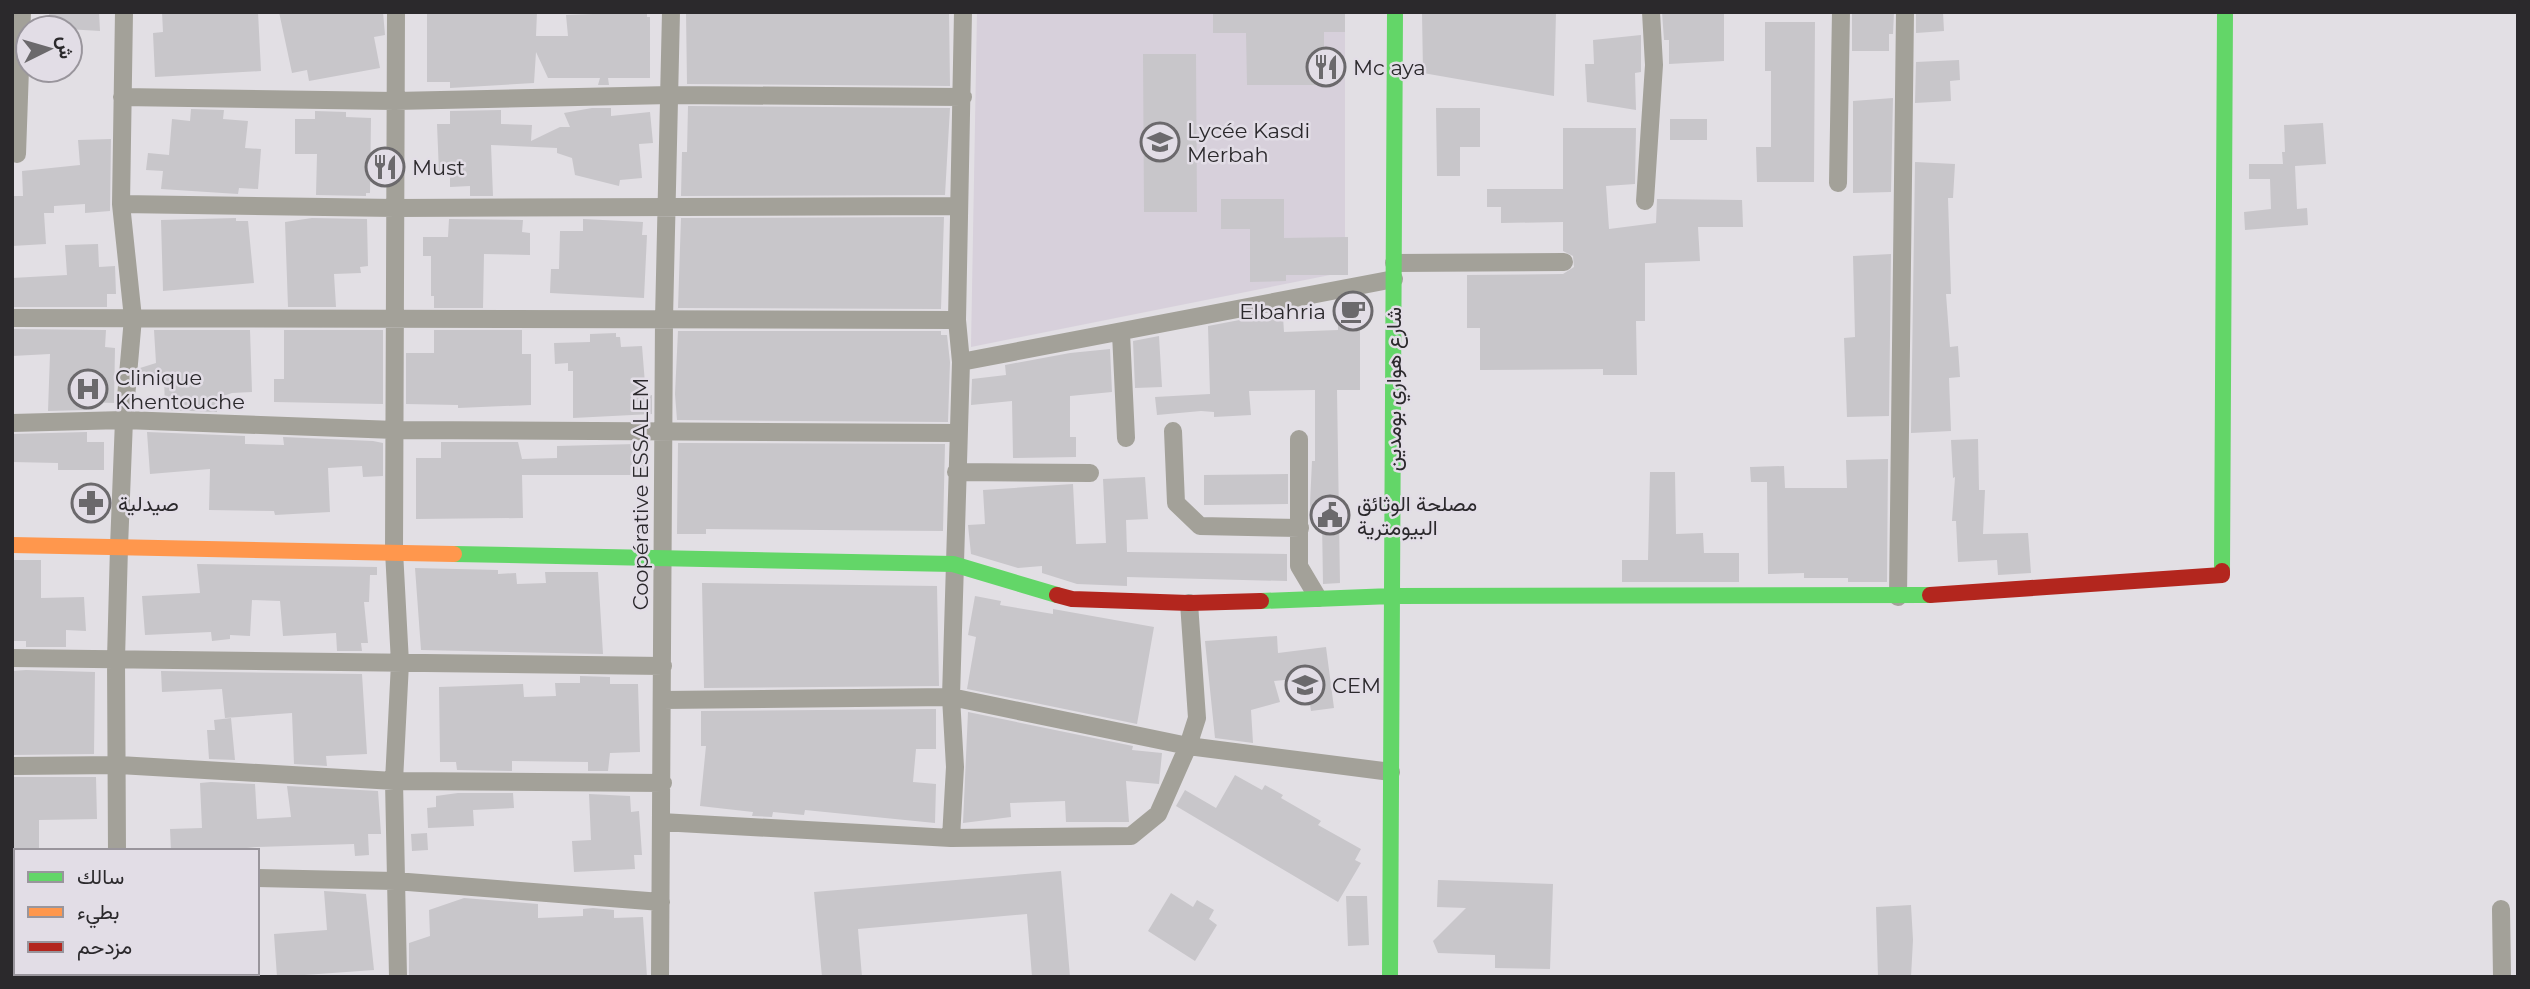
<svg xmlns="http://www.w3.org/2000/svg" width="2530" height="989" font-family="Montserrat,Vazirmatn,sans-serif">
  <rect width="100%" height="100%" fill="#e2dfe4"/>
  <path fill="#d7d0db" d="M977 12H1345V272L971 347Z"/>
  <path fill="#c8c6ca" d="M49 12H99L100 31 50 28Z
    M162 12H258L261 71 155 77 153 33 163 32Z
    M279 12H383L385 35 374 37 380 68 309 81 307 70 292 73Z
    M427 12H537L536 36H568L566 15 647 12V17H650V78H608L609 85H598L600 78H548L536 52 534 83 450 88V82H427Z
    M686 12H949L950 86 687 84Z
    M1213 12H1345V32H1324V85H1247L1246 33H1213Z
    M1422 12H1556L1554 96 1423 73Z
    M1662 12H1724V61L1669 64V40H1664Z
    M1852 12H1894L1893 34H1889V51H1852Z
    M1916 12H1943L1944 31 1916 33Z
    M1765 22H1815L1814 182H1757L1756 147H1771V71H1765Z
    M1641 35V72L1635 73 1636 110 1587 102 1585 64H1594L1593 40Z
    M1143 54H1196L1197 212H1144Z
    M1959 60 1960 80 1950 81 1951 101 1915 103 1916 62Z
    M1893 98 1891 192 1853 193V101Z
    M688 106 950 108 945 195 681 196 682 152H687Z
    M592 108H611V116L650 112 653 143 639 144 642 178 620 180 619 186 575 175 572 158 557 153V148L491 145 493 196H470V186L450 187V173H439L437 124H450V111L501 110V124L532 125 531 141 560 127H570L564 113Z
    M1436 108H1480V147H1460V176H1437Z
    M191 109 224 110 223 119 248 121 245 148 261 149 258 189 239 188 238 194 161 189 163 171 146 170 148 153 169 155 172 119 190 121Z
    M315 111 346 112V117L371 118 370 193H366V196L316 195 317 154H295V119H315Z
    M1670 119H1707V140H1670Z
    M2323 123 2326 164 2295 166 2297 209 2307 208 2308 225 2245 230 2244 212 2271 209 2270 179H2249V164H2283L2282 152H2285L2284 125Z
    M1563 128H1636L1635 184 1606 186 1609 229 1656 223 1657 199 1742 200 1743 227H1698L1700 261 1645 263V321H1636L1637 375H1603V369L1480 370V328H1467V275L1563 274 1574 267 1573 256 1563 251V222L1501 223V207H1487V189H1563Z
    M111 139 110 211 85 213V204L54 206V213H44L46 244 12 246V196H23L22 171 80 165 78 140Z
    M1915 162 1955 164 1953 198H1948L1951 294H1946L1950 347 1958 346 1960 377 1949 378 1951 431 1911 433Z
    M1221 199H1284V238L1348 237V275H1286V281L1250 282V229H1221Z
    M944 217 941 309 678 308 681 218Z
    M236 218V221H248L254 283 163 291 161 220Z
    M312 218 367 219 368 266 360 267 361 273 334 274 336 307H288L285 222Z
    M449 219 523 220 522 232 530 233V255L484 254 483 308H434V296H431V256H423V237H448Z
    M583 219 643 222 642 235H647L644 298 550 293 551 269H559L560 231H583Z
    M98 244 99 267 115 266 116 294H107V307H12V278L67 275 65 245Z
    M1891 254 1889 416 1847 417 1844 338 1855 337 1853 256Z
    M1338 302H1360V390H1337L1340 583 1323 584 1322 521H1312L1310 504 1312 461H1315V390L1249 391 1251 415 1214 417V412L1201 411 1157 415 1155 397 1210 394 1208 326 1250 318 1283 317 1284 332 1338 330Z
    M12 329 106 330 105 347 115 348 114 403 87 402V410L48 411 50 354 12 356Z
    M154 330H250L252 392 232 393 217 398V412L165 410 164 376 139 377 140 368 156 363Z
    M284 330H383V404L274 402V379H284Z
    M434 330H522V354H531V405L458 408V405L406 404V353H434Z
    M678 331H941V335H947L950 362 948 422 677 420 675 394Z
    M616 333V337H620L621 347 642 346 646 396 652 395V414L573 418V371H568V363L555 364 554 343 590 342V334Z
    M1159 336 1162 387 1135 388 1133 341Z
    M1110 349 1112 392 1070 396V437H1076V457L1013 458 1012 401 971 405 972 379 1006 375 1005 365 1070 353Z
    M87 432V442H104V470H58V463L12 462V434Z
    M147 432 245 436V444L284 445 283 437 373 441 383 443V476L363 477 362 466 328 468 330 512 275 515 274 511 209 510 210 469 150 474Z
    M1978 439 1979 490H1985L1983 534 2028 533 2031 573 1998 575 1997 560 1958 562 1956 521H1952L1955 477 1953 478 1951 440Z
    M441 442H518L522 459 557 458V446L636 444V457H645V475H522L523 518 416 519V458H441Z
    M678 443 945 444 943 531 706 529V534H677Z
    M1888 459 1887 582H1848V578H1804V573L1768 574 1767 482H1751L1750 467 1784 466 1785 488H1847L1846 460Z
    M1650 472H1675L1676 534 1703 533 1704 553H1739V582H1622V560H1648Z
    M1288 474V504L1204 505V475Z
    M1145 477 1148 519 1126 520 1127 552 1287 554V581L1127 577V586L1077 584 1042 573V566L1018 568 971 554 968 525 985 524 983 490 1073 484 1076 544 1106 543 1103 479Z
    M12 560H41V598L84 597 86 631 66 630V647H26V641H12Z
    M197 564 377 567V575H370L369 602H364L368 643H361L362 651H337L336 633 283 636 280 601 252 600 250 636 230 635V639L212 641 211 632 145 635 142 596 200 593Z
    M415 568 498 570V574L516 573 517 584 546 583 545 572H598L603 654 421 650Z
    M702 583 937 586 939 686 704 688Z
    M975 596 1001 601 1000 605 1053 614V609L1154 627 1137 724 967 689 976 637 968 635Z
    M1277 636 1278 653 1326 647 1334 708 1311 711 1306 678 1274 681 1280 702 1251 710 1253 743 1215 738 1205 641Z
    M26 670 95 672 94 754 12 755V671Z
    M161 671 362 674 367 754 326 756 327 766 294 764 292 713 225 718 222 689 162 692Z
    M580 676 610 677V684H638L640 752 610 753 608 771H588V762L512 761V771L457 770 456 762H440L439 687 523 684 524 697 556 696 555 683H580Z
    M936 709V749H916L913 782 936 784 935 823 805 810 804 815 773 812 772 817 752 816 753 812 700 806 706 746H701V711Z
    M968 712 1133 746 1132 750 1162 753 1159 784 1126 781 1129 822H1066L1065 801 1010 803 1011 817 963 823Z
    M231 718 235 760 209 759 207 730H215L214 720Z
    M1235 775 1262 790 1265 785 1283 795 1281 798 1321 821 1318 825 1361 849 1355 860 1361 863 1338 902 1176 806 1185 790 1216 808Z
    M12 777H96L97 819 39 820V851H12Z
    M211 782 255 784 257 819 291 817 287 786 378 791 381 834H368L369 855 355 856 354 844 257 847 247 848 248 851H171L170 829 202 828 200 783Z
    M458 793H513L514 808 473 810 474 826 428 828 427 808 436 807V796Z
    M589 794 630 796 631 812 639 811 642 855H634L635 869 574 872 572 841 591 840Z
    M427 833 428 850 412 851 411 834Z
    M1061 871 1070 977H1032L1027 914 858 929 862 977H822L814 892Z
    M1438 880 1553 884 1550 969 1495 968V955L1438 953 1433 941 1466 908 1437 907Z
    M324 891 366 894 374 970 277 977 274 934 327 930Z
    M1171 893 1193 907 1197 900 1214 910 1209 919 1217 925 1195 961 1148 931Z
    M1346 896H1367L1369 945 1348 946Z
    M464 898 538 904V918L583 916V909L593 908 614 910V918L643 917 647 977H409V943L430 936 429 910Z
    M1911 905 1913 940 1911 977H1878L1876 907Z"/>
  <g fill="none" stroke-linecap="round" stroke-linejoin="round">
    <path stroke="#a3a199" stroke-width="18" d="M396 12 394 551 400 663 394 781 398 977
      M963 12 957 320 961 362 951 697 1188 746 1197 718 1189 603
      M122 97 395 101 671 95 963 97
      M17 154 22 12
      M1838 183 1841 12
      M1645 201 1654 65 1651 12
      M121 204 395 208 958 206
      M1394 263 1564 262
      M12 318 957 320
      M1121 333 1126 438
      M961 362 1394 279
      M12 423 124 420 395 430 957 433
      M1173 431 1176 503 1200 526 1300 528
      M1299 439V566L1318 598
      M956 472 1090 473
      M1898 597 1905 12
      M12 658 663 666
      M662 700 951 697 955 767 951 838 1131 836 1158 814 1188 746 1391 772
      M12 766 119 765 394 781 663 783
      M661 822 951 838
      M117 851 116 659 119 547 124 420 133 318 121 204 124 12
      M12 875H16
      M257 878 395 881 661 902
      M2501 909 2502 977
      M116 977V973
      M660 977 664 319 671 12"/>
    <path stroke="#63d668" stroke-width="16" d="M454 554 953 564 1057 595
      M2222 571 2225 12
      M1261 601 1392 596 1930 595
      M1390 977 1395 12"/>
    <path stroke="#ff974d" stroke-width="16" d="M12 545 454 554"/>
    <path stroke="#b3261e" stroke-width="16" d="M1057 595 1072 599 1189 603 1261 601
      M1930 595 2222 575V571"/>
  </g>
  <defs>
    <symbol id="restaurant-ring" viewBox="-11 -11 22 22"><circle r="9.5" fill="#e2dde6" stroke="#6b696c" stroke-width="1.5"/><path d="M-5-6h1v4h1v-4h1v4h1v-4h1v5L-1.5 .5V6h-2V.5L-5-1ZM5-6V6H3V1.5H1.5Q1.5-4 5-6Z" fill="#6b696c"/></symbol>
    <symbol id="school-ring" viewBox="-11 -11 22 22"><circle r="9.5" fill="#e2dde6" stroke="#6b696c" stroke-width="1.5"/><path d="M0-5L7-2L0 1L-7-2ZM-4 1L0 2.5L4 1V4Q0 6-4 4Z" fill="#6b696c"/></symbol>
    <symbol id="cafe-ring" viewBox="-11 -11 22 22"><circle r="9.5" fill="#e2dde6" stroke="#6b696c" stroke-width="1.5"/><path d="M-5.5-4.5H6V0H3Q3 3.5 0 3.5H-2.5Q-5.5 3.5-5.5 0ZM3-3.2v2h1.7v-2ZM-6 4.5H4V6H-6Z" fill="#6b696c"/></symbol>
    <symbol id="hospital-ring" viewBox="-11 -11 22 22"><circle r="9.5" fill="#e2dde6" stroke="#6b696c" stroke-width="1.5"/><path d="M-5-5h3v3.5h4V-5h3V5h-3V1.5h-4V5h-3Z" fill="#6b696c"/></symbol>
    <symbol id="pharmacy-ring" viewBox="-11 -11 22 22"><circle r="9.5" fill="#e2dde6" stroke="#6b696c" stroke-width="1.5"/><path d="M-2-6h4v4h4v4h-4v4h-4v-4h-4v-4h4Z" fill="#6b696c"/></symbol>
    <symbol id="civic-ring" viewBox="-11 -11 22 22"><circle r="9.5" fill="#e2dde6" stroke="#6b696c" stroke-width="1.5"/><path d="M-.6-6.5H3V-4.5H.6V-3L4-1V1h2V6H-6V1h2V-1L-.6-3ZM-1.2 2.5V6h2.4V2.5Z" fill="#6b696c"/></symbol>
  </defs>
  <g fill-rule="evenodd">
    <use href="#restaurant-ring" x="1304" y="45" width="44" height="44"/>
    <use href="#school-ring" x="1138" y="120" width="44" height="44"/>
    <use href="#restaurant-ring" x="363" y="145" width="44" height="44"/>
    <use href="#cafe-ring" x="1331" y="289" width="44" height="44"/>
    <use href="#hospital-ring" x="66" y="367" width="44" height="44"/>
    <use href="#pharmacy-ring" x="69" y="481" width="44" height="44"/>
    <use href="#civic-ring" x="1308" y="493" width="44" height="44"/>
    <use href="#school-ring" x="1283" y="663" width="44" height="44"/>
  </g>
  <g text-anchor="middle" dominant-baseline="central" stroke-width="5" stroke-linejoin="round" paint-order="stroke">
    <g font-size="21" fill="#2b292c" stroke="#e2dde6" text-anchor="start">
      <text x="1353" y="67">Mc aya</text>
      <text x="1187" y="130">Lycée Kasdi<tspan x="1187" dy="24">Merbah</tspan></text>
      <text x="412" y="167">Must</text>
      <text x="1326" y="311" text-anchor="end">Elbahria</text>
      <text x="115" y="377">Clinique<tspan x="115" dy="24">Khentouche</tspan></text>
      <text x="118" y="503">صيدلية</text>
      <text x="1357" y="503">مصلحة الوثائق<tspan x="1357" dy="24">البيومترية</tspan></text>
      <text x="1332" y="685">CEM</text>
    </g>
    <g font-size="21" fill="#2b292c" stroke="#e2dde6">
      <text transform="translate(1393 389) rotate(-90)">شارع هواري بومدين</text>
      <text transform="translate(640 494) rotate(-90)">Coopérative ESSALEM</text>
    </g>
  </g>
  <rect width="2530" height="989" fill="none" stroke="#2b292c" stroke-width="28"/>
  <rect x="14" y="849" width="245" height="126" fill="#e2dde6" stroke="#99959c" stroke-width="2"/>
  <rect x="28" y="872" width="35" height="10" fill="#63d668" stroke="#99959c" stroke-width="2"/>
  <text x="77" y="884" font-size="21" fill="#2b292c">سالك</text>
  <rect x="28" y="907" width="35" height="10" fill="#ff974d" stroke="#99959c" stroke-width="2"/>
  <text x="77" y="919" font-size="21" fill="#2b292c">بطيء</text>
  <rect x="28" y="942" width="35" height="10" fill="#b3261e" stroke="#99959c" stroke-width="2"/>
  <text x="77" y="954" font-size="21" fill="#2b292c">مزدحم</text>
  <g transform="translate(49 49) rotate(85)"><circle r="33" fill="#e2dde6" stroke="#99959c" stroke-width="2"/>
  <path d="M0-5L12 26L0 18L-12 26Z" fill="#6b696c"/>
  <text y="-10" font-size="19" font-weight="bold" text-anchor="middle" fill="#2b292c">ش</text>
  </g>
</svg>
